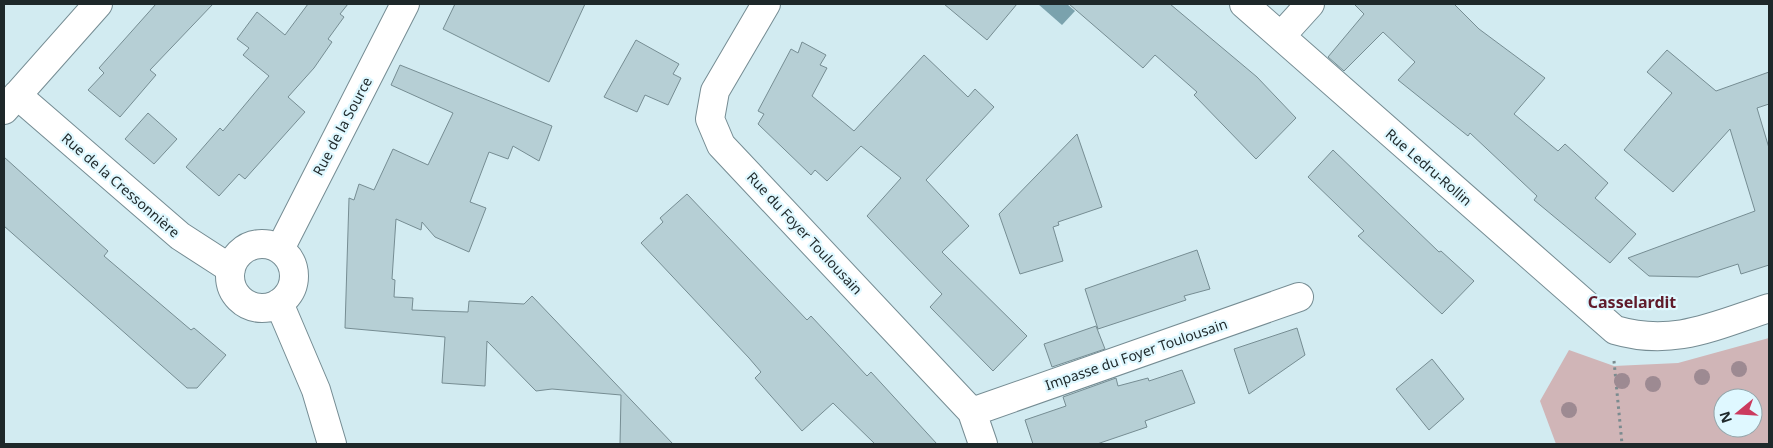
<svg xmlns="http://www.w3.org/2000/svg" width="1773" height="448" font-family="'Noto Sans',sans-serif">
  <rect width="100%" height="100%" fill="#d2ebf1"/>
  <path fill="#d0b5b7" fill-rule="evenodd" d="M1769 338V444H1556L1540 401 1569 350 1614 366 1678 363ZM1723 398H1753V428H1723Z"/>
  <path fill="#7aa2ad" d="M1038 4H1067L1075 11 1062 25Z"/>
  <path fill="#b6cfd5" stroke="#768d93" d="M156 4H213L150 70 156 75 120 117 88 90 104 73 99 68Z
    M308 4H348L340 14 344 17 328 39 332 42 314 68 288 97 305 112 245 179 239 174 219 196 186 167 220 128 223 131 269 76 243 55 249 48 237 39 257 12 285 35Z
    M455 4H585L549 82 443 29Z
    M944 4H1017L987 40Z
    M1069 4H1170L1257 77 1296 118 1256 159 1194 95 1197 92 1155 55 1143 68Z
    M1354 4H1454L1479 29 1545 78 1514 114 1558 151 1565 144 1608 183 1595 198 1636 234 1610 263 1534 200 1537 196 1470 133 1468 136 1398 80 1415 62 1383 32 1344 71 1328 57 1364 14Z
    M636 40 679 64 673 74 681 78 668 105 645 95 637 112 604 97Z
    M802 42 826 55 820 65 827 68 812 96 854 131 924 55 968 97 975 89 994 107 926 180 969 226 942 252 1027 336 993 371 930 307 942 294 867 216 901 178 861 146 827 181 815 170 811 175 758 124 764 114 758 111 791 49 798 53Z
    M1667 50 1716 91 1769 72V104L1757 108 1769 148V265L1741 274 1738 264 1698 277 1649 276 1628 258 1755 211 1730 129 1673 192 1624 150 1672 93 1647 72Z
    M400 65 552 126 539 161 513 146 508 159 489 152 470 202 486 208 469 252 435 237 422 222 421 230 396 219 392 279 395 280 394 297 413 298 412 310 468 312 469 301 524 304 532 296 673 444H620L621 395 552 389 536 391 487 341 485 386 442 383 445 337 345 328 349 198 354 200 359 184 374 190 393 149 428 165 453 113 391 85Z
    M148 113 177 139 154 164 125 139Z
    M1077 134 1102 207 1058 222 1059 225 1053 227 1063 261 1020 274 999 214Z
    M1333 150 1439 252 1441 251 1474 281 1442 314 1358 236 1364 231 1308 177Z
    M4 157 108 251 104 256 191 330 194 328 226 355 197 388H187L4 226Z
    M687 194 807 320 811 316 867 376 871 372 937 444H875L833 403 802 431 755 378 761 372 749 358 641 243 663 222 660 218Z
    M1197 250 1210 289 1184 296 1186 300 1098 329 1085 289Z
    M1096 326 1105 349 1052 367 1044 344Z
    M1297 328 1305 355 1249 394 1234 349Z
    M1432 359 1464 399 1429 430 1396 389Z
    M1182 370 1195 403 1145 421 1147 427 1097 444H1033L1025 420 1066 406 1063 397 1116 378 1118 386 1148 378 1149 381Z"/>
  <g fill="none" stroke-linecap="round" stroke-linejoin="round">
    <defs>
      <path id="minor" d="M766 4 715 91 710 119 721 145 972 412 983 444
        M1244 4 1615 330C1673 347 1714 326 1769 308
        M1281 36 1310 4
        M17 95 180 236 231 269
        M4 110 98 4
        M230 276a32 32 0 1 1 64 0a32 32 0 1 1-64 0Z
        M280 249 405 4
        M279 303 316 390 332 444
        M972 412 1299 297"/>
    </defs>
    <use href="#minor" stroke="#758c93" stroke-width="30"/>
    <path stroke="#7a8b8f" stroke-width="3" stroke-dasharray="2.5 4" stroke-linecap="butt" d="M1614 361 1622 444"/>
    <use href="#minor" stroke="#fff" stroke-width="28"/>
  </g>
  <g fill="#9d8a92">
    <circle cx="1739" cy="369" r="8"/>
    <circle cx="1702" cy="377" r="8"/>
    <circle cx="1622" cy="381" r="8"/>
    <circle cx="1653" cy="384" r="8"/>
    <circle cx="1569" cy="410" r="8"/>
  </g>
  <g text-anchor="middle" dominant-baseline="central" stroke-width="4.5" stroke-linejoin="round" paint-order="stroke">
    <g font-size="14" fill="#1e282a" stroke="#dff8ff">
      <text transform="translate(342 126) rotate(-62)">Rue de la Source</text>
      <text transform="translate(1429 167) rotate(41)">Rue Ledru-Rollin</text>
      <text transform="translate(121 185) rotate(41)">Rue de la Cressonnière</text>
      <text transform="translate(805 233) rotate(47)">Rue du Foyer Toulousain</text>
      <text transform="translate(1136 354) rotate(-19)">Impasse du Foyer Toulousain</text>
    </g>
    <g font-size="16" font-weight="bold" fill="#601b2b" stroke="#dff8ff">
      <text x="1632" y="302">Casselardit</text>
    </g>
  </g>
  <rect width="1773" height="448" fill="none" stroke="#1e282a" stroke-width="10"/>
  <g transform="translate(1738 413) rotate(252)"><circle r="24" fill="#dff8ff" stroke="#92a5aa"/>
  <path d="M0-4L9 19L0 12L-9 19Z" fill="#cb3b5e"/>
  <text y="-8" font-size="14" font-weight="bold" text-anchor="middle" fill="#1e282a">N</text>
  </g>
</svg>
